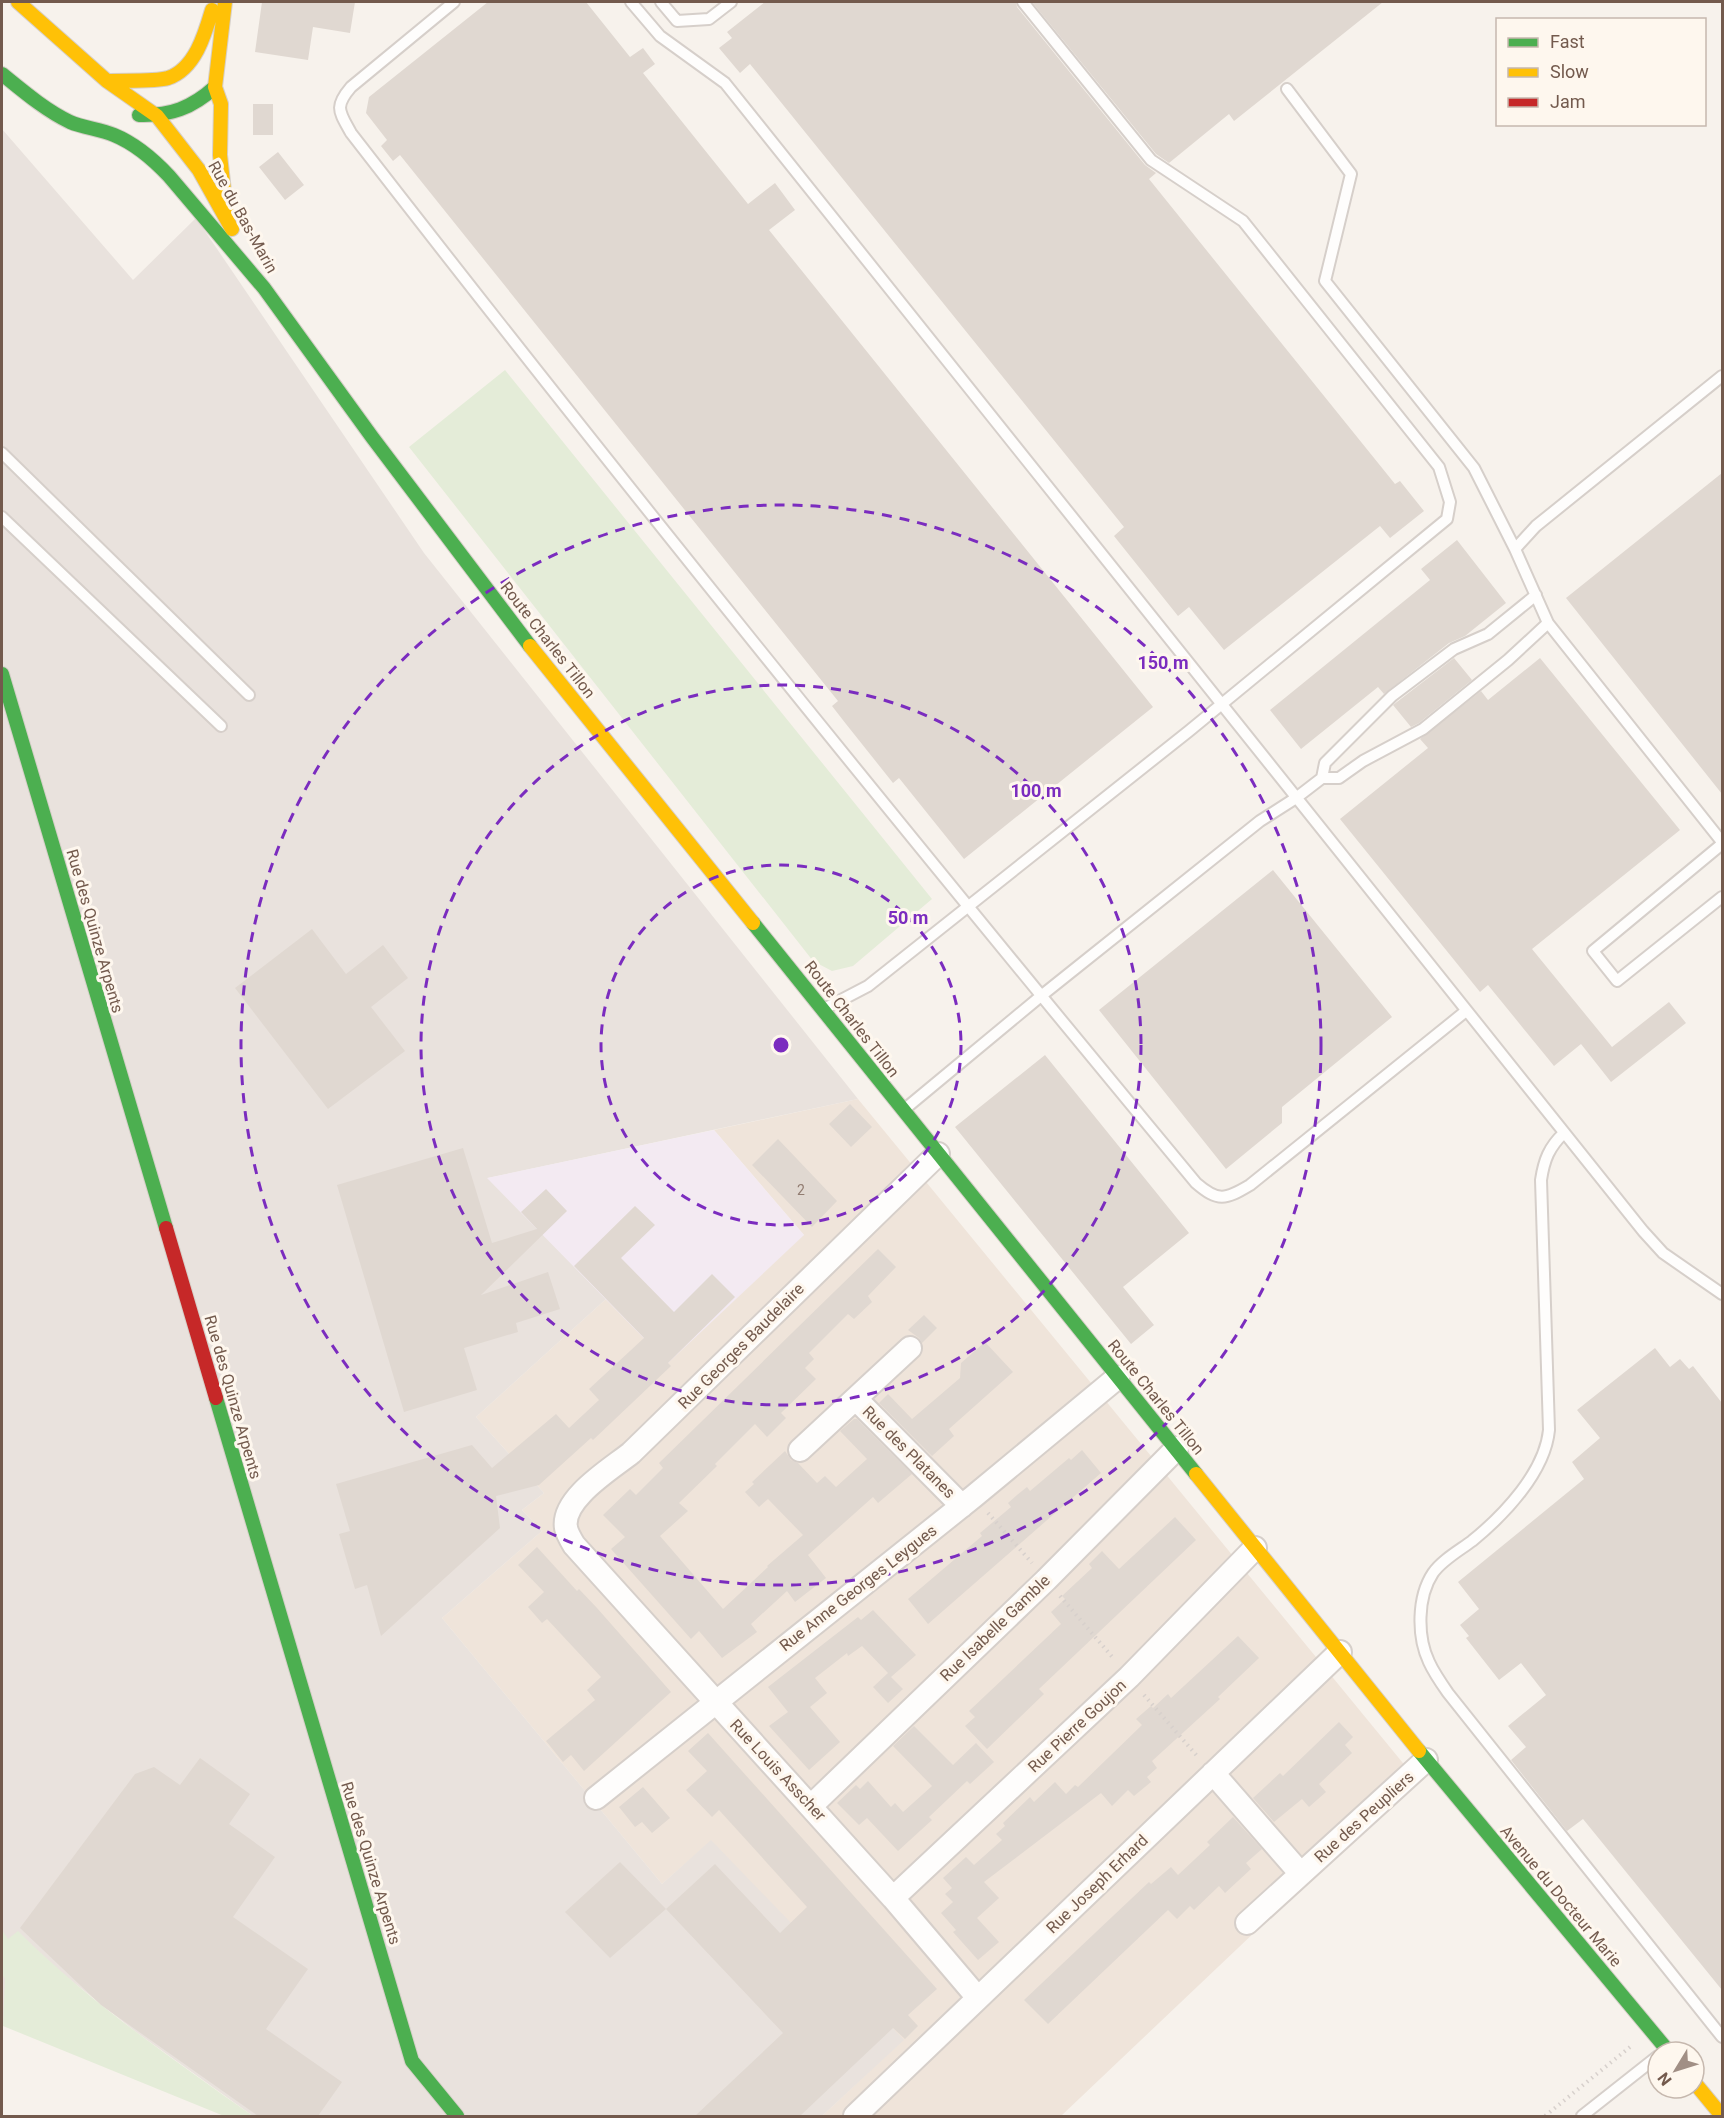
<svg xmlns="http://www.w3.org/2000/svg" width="1724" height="2118" font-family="Roboto,sans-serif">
  <rect width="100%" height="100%" fill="#f7f2ec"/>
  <path fill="#efe4da" d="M858 1099 1416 1779 1061 2116H822L903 2040 711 1841 662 1884 442 1618 542 1531 522 1510 544 1493 476 1417 606 1299 804 1235 714 1130Z"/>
  <path fill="#e9e2dd" d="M2 129 133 280 196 218 424 553 858 1099 488 1178 606 1299 476 1417 544 1493 522 1510 542 1531 442 1618 662 1884 711 1840 904 2040 822 2116H253L136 2032 53 1966 3 2026H2Z"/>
  <path fill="#f3eaf2" d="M714 1130 804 1235 668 1363 487 1178Z"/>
  <path fill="#e4ecd8" d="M505 370 932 899 853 966 832 971 813 961 409 447Z
    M2 1930 8 1939 18 1931C89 2002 171 2058 253 2116H224L3 2026 5 1979 2 1974Z"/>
  <path fill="#e0d8d1" d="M262 2H355L350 33 313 27 308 60 255 52Z
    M488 2H586L630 57 643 48 655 64 643 73 748 204 775 183 795 210 769 230 1153 707 964 859 899 778 893 783 846 724 832 706 838 701 400 155 393 161 381 146 387 140 366 113 369 97Z
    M765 2H1016L1017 7 1145 165 1156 173 1149 179 1395 484 1400 481 1424 511 1390 538 1380 526 1224 650 1189 607 1178 616 1114 536 1124 527 750 64 740 73 719 48 732 38 727 32Z
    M1032 2H1383L1234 121 1229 114 1169 163 1156 154Z
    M253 104H273V135H253Z
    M278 152 304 185 285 200 259 167Z
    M1722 473V794L1566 598Z
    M1457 540 1506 603 1465 636 1449 643 1384 694 1378 687 1301 749 1270 710 1430 580 1421 569Z
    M1454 658 1472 680 1419 723 1411 727 1393 705Z
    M1540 658 1680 830 1532 949 1612 1047 1669 1002 1686 1023 1611 1082 1581 1044 1554 1066 1488 985 1480 992 1340 819 1428 748 1420 739 1481 691 1488 700Z
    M1273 870 1392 1017 1282 1107V1123L1226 1169 1099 1010Z
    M312 929 346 974 383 945 408 978 371 1007 405 1051 328 1109 235 988Z
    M1045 1055 1189 1233 1123 1287 1154 1325 1131 1344 955 1127Z
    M850 1104 872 1127 851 1147 829 1124Z
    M778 1139 837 1201 812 1227 752 1165Z
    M463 1148 492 1243 537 1229 521 1212 546 1189 567 1211 481 1295 548 1272 560 1309 516 1323 518 1332 464 1348 477 1390 404 1412 337 1185Z
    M635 1206 655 1225 621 1258 674 1312 712 1274 735 1297 668 1363 671 1366 593 1440 591 1438 539 1485 496 1496 500 1528 381 1636 367 1585 355 1589 339 1534 350 1531 336 1484 472 1445 492 1468 556 1414 569 1428 599 1400 589 1389 644 1338 574 1266Z
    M878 1249 896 1267 868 1296 872 1302 854 1319 848 1314 809 1353 814 1359 805 1368 816 1379 781 1413 786 1418 767 1437 755 1424 715 1464 717 1466 679 1503 688 1511 660 1536 723 1609 768 1567 767 1566 803 1535 768 1499 759 1507 745 1492 754 1484 752 1482 785 1451 791 1460 798 1463 817 1483 825 1476 836 1487 867 1459 840 1431 854 1419H857L912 1474 878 1503 873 1497 808 1555 826 1578 795 1602 787 1591 751 1624 757 1632 722 1658 699 1631 691 1639 611 1549 625 1537 603 1515 630 1489 636 1495 663 1468 659 1463Z
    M924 1315 937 1328 922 1343 919 1338 908 1330Z
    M985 1342 1013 1372 949 1429 954 1436 932 1456 879 1403 888 1394 912 1419 960 1378 961 1363Z
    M1655 1348 1670 1367 1680 1359 1689 1369 1693 1366 1722 1403V1990L1583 1819 1567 1831 1511 1760 1526 1747 1508 1726 1546 1695 1521 1663 1499 1680 1466 1638 1469 1636 1460 1625 1479 1609 1458 1582 1584 1479 1572 1462 1600 1438 1577 1410Z
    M1082 1450 1101 1473 928 1624 908 1599 982 1536 980 1533 1011 1507 1008 1503 1017 1495 1027 1487 1030 1491 1069 1458 1071 1460Z
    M1175 1517 1196 1540 1039 1689 1044 1694 987 1749 965 1726 975 1717 969 1711 1061 1624 1051 1612 1065 1599 1062 1596 1092 1568 1089 1564 1102 1551 1119 1569Z
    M537 1547 577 1591 579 1589 597 1608 671 1692 584 1771 571 1755 563 1762 546 1741 595 1700 587 1690 601 1677 547 1619 542 1623 528 1607 544 1592 518 1565Z
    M873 1610 916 1655 891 1677 903 1689 888 1703 873 1687 888 1673 862 1646 848 1656 847 1653 815 1678 827 1693 810 1707 840 1742 809 1770 769 1726 788 1712 768 1687 858 1617 861 1620Z
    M1238 1636 1259 1658 1218 1697 1220 1699 1152 1761 1157 1768 1147 1777 1151 1782 1134 1796 1128 1790 1112 1806 1101 1793 984 1882 999 1898 977 1918 999 1942 978 1960 953 1932 956 1930 941 1913 953 1902 945 1894 952 1888 943 1878 966 1857 974 1865 1002 1840 996 1834 1005 1826 1003 1823 1030 1797 1034 1802 1055 1782 1066 1794 1075 1785 1078 1787 1142 1725 1136 1719 1151 1706 1153 1708 1168 1694 1171 1698Z
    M1339 1722 1353 1737 1345 1745 1352 1753 1319 1784 1326 1792 1309 1807 1302 1799 1274 1822 1253 1798 1280 1773 1283 1776Z
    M914 1726 953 1765 976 1743 994 1762 970 1784 967 1781 929 1817 932 1820 898 1851 867 1818 859 1825 837 1803 856 1785 860 1789 868 1781 891 1807 895 1803 903 1812 932 1786 893 1746Z
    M708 1733 937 1989 908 2015 918 2026 905 2039 893 2028 800 2116H695L783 2033 666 1909 610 1958 565 1912 620 1862 666 1909 715 1864 780 1933 807 1907 719 1810 712 1817 686 1790 707 1771 688 1751Z
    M200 1758 250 1794 229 1824 275 1857 233 1917 308 1969 266 2029 342 2082 318 2116H258L101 2005 20 1928 135 1774 154 1767 180 1785Z
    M643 1787 670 1818 652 1833 642 1822 635 1827 619 1807Z
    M1233 1817 1262 1849 1246 1863 1251 1869 1225 1893 1219 1886 1194 1910 1190 1906 1177 1919 1168 1910 1048 2024 1024 2000 1149 1882 1151 1884 1171 1867 1178 1875 1210 1845 1207 1842Z"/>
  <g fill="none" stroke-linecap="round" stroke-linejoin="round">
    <defs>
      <path id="lane" d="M454 2 351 87C334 107 339 111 351 133 626 488 909 837 1196 1183 1218 1202 1225 1200 1250 1185L1466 1011
        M631 2 660 36 725 83 1643 1231 1663 1253 1722 1294
        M661 2 677 21 709 19 731 2
        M1287 89 1351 174 1325 281 1474 468 1515 549 1548 623 1722 842
        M2 453 249 695
        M2 517 221 726
        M1515 549 1536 526 1722 376
        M1322 778 1325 763 1392 696 1454 649 1488 634 1536 595
        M1722 844 1593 951 1617 981 1722 897
        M824 1009 868 986 1189 731 1447 519 1450 502 1439 467 1243 221 1151 160 1023 2
        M906 1108 1041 996 1260 821 1296 798 1322 778H1339L1363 761 1423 729 1508 660 1548 623
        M1564 1133C1549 1147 1544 1160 1541 1180L1549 1430C1545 1472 1504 1515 1472 1541 1460 1550 1442 1560 1433 1573 1417 1597 1417 1637 1429 1662 1434 1673 1441 1683 1448 1693L1722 2037
        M1582 2116 1658 2056"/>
      <path id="street" d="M938 1154 631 1453C611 1469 561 1499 566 1528 567 1533 571 1540 574 1545L893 1898 978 1998
        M856 1399 962 1506
        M800 1450 910 1348
        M1213 1773 1301 1874
        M596 1798 973 1497 1118 1377
        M811 1806 1046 1580 1177 1448
        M893 1898 1129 1677 1255 1548
        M1247 1923 1426 1760
        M855 2116 1340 1652"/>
      <path id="fast" d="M2 74C23 91 45 110 70 122 84 128 100 129 114 135 136 144 153 159 169 176L264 288 372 437 530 646
        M139 115C170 116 192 108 215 87
        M2 674 166 1228
        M753 923 1196 1474
        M216 1398 412 2061 457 2116
        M1419 1751 1669 2052"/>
      <path id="slow" d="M18 2 107 81 157 116 199 170 232 229
        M225 2 215 87 221 104 220 155 226 209
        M107 81C122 80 155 82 168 78 195 69 205 34 212 10
        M530 646 753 923
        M1196 1474 1419 1751
        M1694 2082 1722 2116"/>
      <path id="jam" d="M166 1228 216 1398"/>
    </defs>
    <use href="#lane" stroke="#d6cfca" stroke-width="14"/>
    <use href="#street" stroke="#d6cfca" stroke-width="26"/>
    <use href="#fast" stroke="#d6cfc8" stroke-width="16"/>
    <use href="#slow" stroke="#d6cfc8" stroke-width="16"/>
    <use href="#jam" stroke="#d6cfc8" stroke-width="16"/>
    <path stroke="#d7d0cc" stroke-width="4" stroke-dasharray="1.5 4.5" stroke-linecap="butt" d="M988 1513 1032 1563
      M1060 1596 1114 1659
      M1144 1695 1198 1757
      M1545 2116 1630 2047"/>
    <use href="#lane" stroke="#fefdfc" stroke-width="10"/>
    <use href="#street" stroke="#fefdfc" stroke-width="22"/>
    <use href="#fast" stroke="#4caf50" stroke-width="14"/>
    <use href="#slow" stroke="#ffc107" stroke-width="14"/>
    <use href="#jam" stroke="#c62828" stroke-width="14"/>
  </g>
  <g fill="none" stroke="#7b2cbf" stroke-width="3" stroke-dasharray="10 8">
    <circle cx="781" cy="1045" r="180"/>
    <circle cx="781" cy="1045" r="360"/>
    <circle cx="781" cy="1045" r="540"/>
  </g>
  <g text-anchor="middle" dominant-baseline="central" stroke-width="6" stroke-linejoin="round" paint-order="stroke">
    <g font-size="14" fill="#917c71">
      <text x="801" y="1190">2</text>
    </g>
    <g font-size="16" fill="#735a4d" stroke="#fef7ee">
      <text transform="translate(243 217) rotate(61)">Rue du Bas-Marin</text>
      <text transform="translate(548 640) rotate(52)">Route Charles Tillon</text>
      <text transform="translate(95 931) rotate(74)">Rue des Quinze Arpents</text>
      <text transform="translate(852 1019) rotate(52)">Route Charles Tillon</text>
      <text transform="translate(741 1346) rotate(-45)">Rue Georges Baudelaire</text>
      <text transform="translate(233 1397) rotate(74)">Rue des Quinze Arpents</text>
      <text transform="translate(1156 1397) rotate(51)">Route Charles Tillon</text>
      <text transform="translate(909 1452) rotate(45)">Rue des Platanes</text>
      <text transform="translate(858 1588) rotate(-38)">Rue Anne Georges Leygues</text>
      <text transform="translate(995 1628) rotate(-44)">Rue Isabelle Gamble</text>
      <text transform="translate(1077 1726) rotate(-43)">Rue Pierre Goujon</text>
      <text transform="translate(778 1770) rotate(47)">Rue Louis Asscher</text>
      <text transform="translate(1364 1817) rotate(-42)">Rue des Peupliers</text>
      <text transform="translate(371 1863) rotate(73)">Rue des Quinze Arpents</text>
      <text transform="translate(1097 1884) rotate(-44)">Rue Joseph Erhard</text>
      <text transform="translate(1561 1896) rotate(50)">Avenue du Docteur Marie</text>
    </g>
  </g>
  <circle cx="781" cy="1045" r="9" fill="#7b2cbf" stroke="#fef7ee" stroke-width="3"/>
  <g font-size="18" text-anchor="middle" font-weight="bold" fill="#7b2cbf" stroke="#fef7ee" stroke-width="6" stroke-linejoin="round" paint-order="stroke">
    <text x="1163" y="669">150 m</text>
    <text x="1036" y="797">100 m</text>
    <text x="908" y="924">50 m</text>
  </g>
  <rect width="1724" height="2118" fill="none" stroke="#735a4d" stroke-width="6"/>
  <rect x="1496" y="18" width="210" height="108" fill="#fef7ee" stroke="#c6b8ae" stroke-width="1.5"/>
  <rect x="1508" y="38" width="30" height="9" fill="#4caf50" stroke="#c6b8ae" stroke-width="1.5"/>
  <text x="1550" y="48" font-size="18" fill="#735a4d">Fast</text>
  <rect x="1508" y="68" width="30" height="9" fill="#ffc107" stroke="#c6b8ae" stroke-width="1.5"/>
  <text x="1550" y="78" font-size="18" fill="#735a4d">Slow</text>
  <rect x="1508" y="98" width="30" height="9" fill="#c62828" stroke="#c6b8ae" stroke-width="1.5"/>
  <text x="1550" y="108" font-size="18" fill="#735a4d">Jam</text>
  <g transform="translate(1676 2070) rotate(232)"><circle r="28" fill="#fef7ee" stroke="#c6b8ae" stroke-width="1.5"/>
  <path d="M0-4.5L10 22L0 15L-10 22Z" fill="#a18f85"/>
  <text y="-9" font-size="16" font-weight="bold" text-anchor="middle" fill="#735a4d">N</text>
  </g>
</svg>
